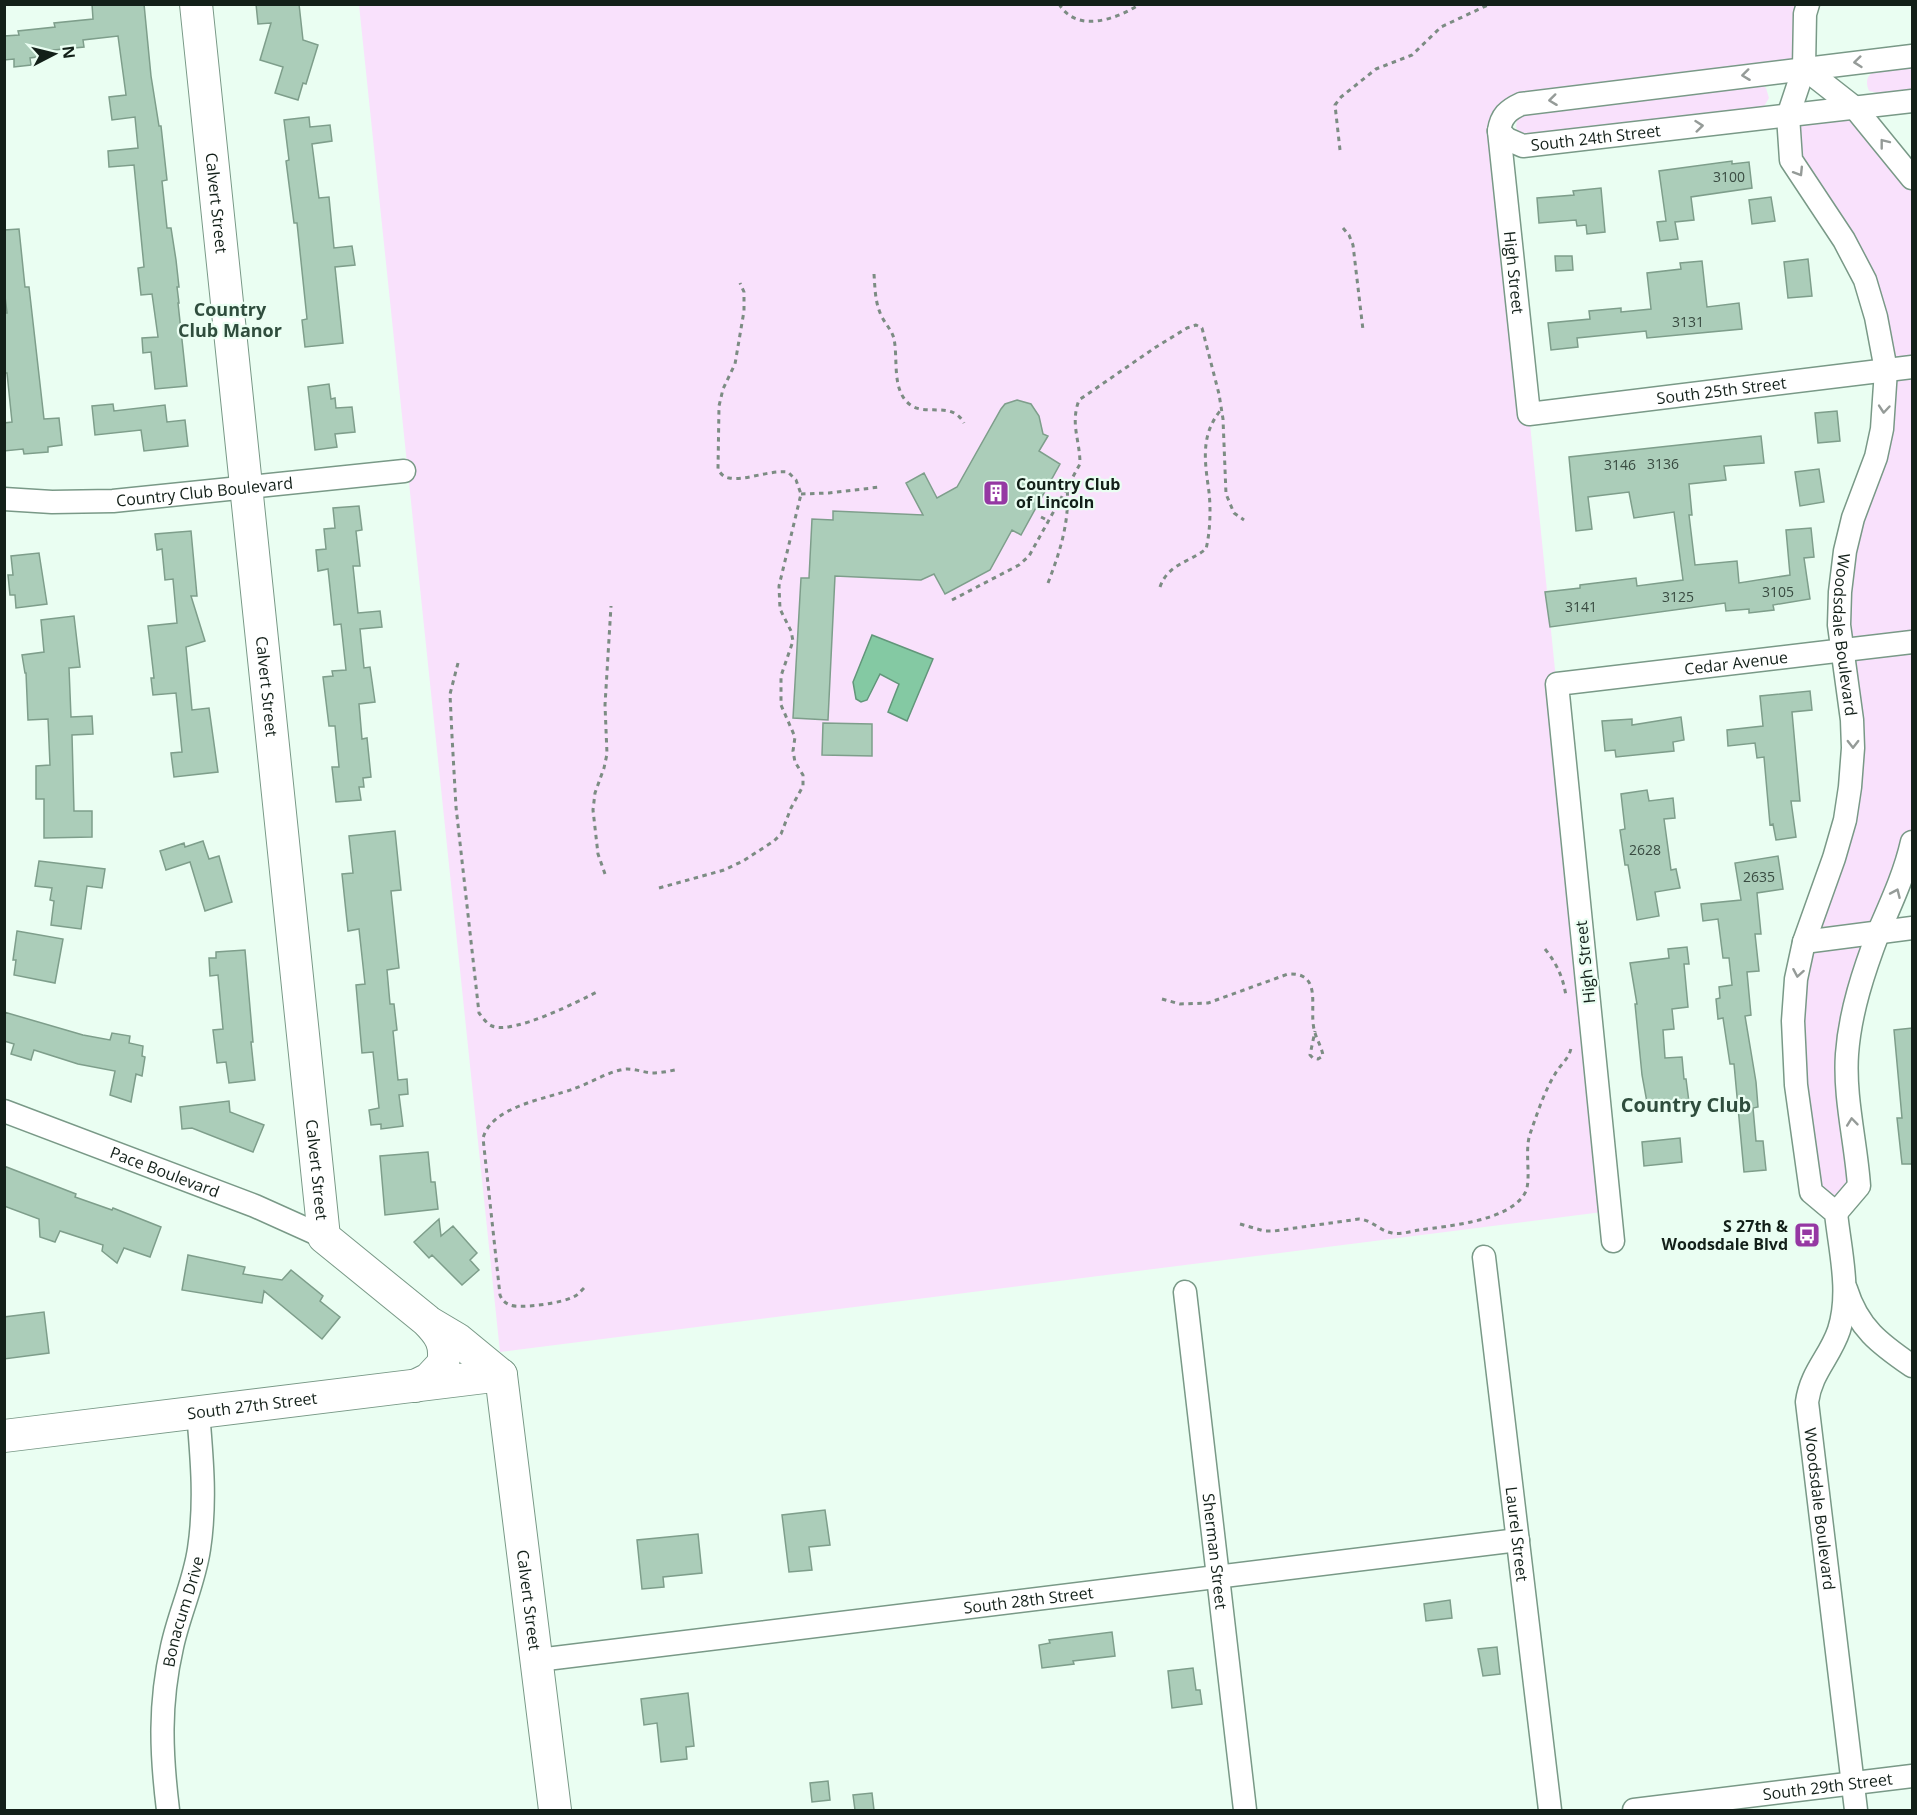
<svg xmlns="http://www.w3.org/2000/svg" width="1917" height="1815" font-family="'Open Sans',sans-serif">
  <rect width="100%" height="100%" fill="#eafef2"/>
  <path fill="#f9e1fc" d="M359 5H1808L1804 68 1504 116 1529 414 1610 1211 500 1352Z
    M1912 65V90L1882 94 1869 91C1858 65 1896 67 1912 65Z
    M1762 85 1766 88 1769 98 1763 108 1530 137 1519 133 1516 127 1517 120 1523 113Z
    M1855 108 1912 178V842L1853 1015 1859 1186 1836 1213 1812 1193 1793 1021 1845 820 1839 625 1876 457V317L1815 198 1788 116Z"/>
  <path fill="#84c9a3" stroke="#62967a" stroke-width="1.5" d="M872 635 933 659 907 721 888 712 899 684 880 674 867 700 861 702 856 699 853 682Z"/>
  <path fill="#abcdb9" stroke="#7e9e8b" stroke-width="1.5" d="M92 4H144L151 76 159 126H161L167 180 162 181 167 228H171L176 260 179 287H177L179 303H178L187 386 155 389 151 352 143 353 142 338 158 337 152 294 141 295 138 268 144 267 134 165 109 167 108 151 138 148 135 117 112 120 109 97 126 95 118 36 83 40 84 47 44 51V56L30 58 31 65 14 67V59L4 60V36L19 35 18 31 55 27 54 23 93 19Z
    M256 4H299L303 40 318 45 306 84 303 83 298 100 275 93 283 67 260 60 271 23 258 24Z
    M309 117 310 127 330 125 332 141 312 144 319 198 329 197 334 248 352 246 355 265 335 267 343 343 305 347 302 320 307 319 297 223H294L286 161 289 160 284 120Z
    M1732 161V164L1749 162 1752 188 1691 197 1694 220 1675 222 1678 239 1660 241 1657 222 1666 221 1659 171Z
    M1601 188 1605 232 1587 234 1586 225 1577 226 1576 220 1539 223 1537 198 1574 195 1573 191Z
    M1771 197 1775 221 1752 224 1749 200Z
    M19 229 25 287H29L44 419 59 418 62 445 48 447V452L24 454 23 449 4 451V423L12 422 7 373H4V313H7L4 288V230Z
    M1555 256H1572L1573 270 1556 271Z
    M1808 259 1812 296 1788 298 1784 262Z
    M1702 261 1707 307 1739 303 1742 329 1647 338 1646 331 1577 338 1578 347 1551 350 1548 323 1590 319 1589 311 1621 308V312L1651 309 1647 273 1681 269 1680 263Z
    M329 384 331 399 335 398 336 408 352 407 355 432 335 434 337 447 315 450 308 387Z
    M1017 400 1031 404 1039 416 1043 434 1048 436 1039 451 1060 464 1021 535 1012 530 990 570 945 594 934 574 921 580 835 576 828 720 793 718 801 578H809L812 519 833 520V511L923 515 906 483 924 473 937 498 957 487 1001 409 1005 404Z
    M113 404 114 411 165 405 167 422 185 420 188 446 144 451 141 430 95 435 92 406Z
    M1837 411 1840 441 1818 443 1815 413Z
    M1761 436 1764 463 1724 466 1726 480 1689 484 1692 515H1689L1695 565 1737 561 1739 583 1790 575 1786 530 1811 528 1814 557 1804 558 1810 599 1773 605 1774 610 1749 613V609L1726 611 1725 603 1550 627 1545 592 1580 588V585L1636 578 1637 586 1683 580 1674 512 1634 518 1629 492 1588 497 1592 529 1576 531 1569 457Z
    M1819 469 1824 502 1800 506 1795 472Z
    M359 506 362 530 356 531 360 566H353L358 613 380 611 382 627 360 629 364 668 370 667 375 702 359 704 362 739 367 738 371 777 363 778 364 787H359L361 800 336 802 332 767H339L335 726H329L323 677 333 676 332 671 346 670 341 624 334 625 328 569 318 571 316 550 326 549 324 529 335 528 333 508Z
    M191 531 197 596H191L205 641 186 647 192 710 209 708 218 772 174 777 171 753 182 752 176 693 153 695 151 678H154L148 626 177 623 173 579 165 580 162 549 157 550 155 534Z
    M39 553 47 604 16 608 15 595H10L8 575H13L11 556Z
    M74 616 80 667 69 668 71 717 92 716 93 734 72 735 74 811H92V837L44 838V799H36V766L50 765 48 719 28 720 26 673H25L22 655 44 652 41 620Z
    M1810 691 1812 710 1792 712 1800 801H1791L1796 837 1776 840 1773 824 1770 825 1764 757 1757 758 1755 743 1728 746 1727 730 1763 726 1760 696Z
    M1681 717 1684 740 1673 742 1674 751 1616 757 1615 750 1605 751 1602 721 1632 719V725Z
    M823 723 872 724V756L822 755Z
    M1647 790 1649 801 1673 798 1675 818 1664 819 1671 870 1676 869 1680 888 1655 892 1659 916 1637 920 1628 865H1625L1620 830 1625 829 1621 794Z
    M395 831 401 890 391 891 399 968 387 970 390 1004H394L397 1030 393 1031 398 1080 407 1079 408 1094 399 1095 403 1126 381 1129V1124L371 1125 369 1110 379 1108 373 1052 362 1053 356 985 365 984 359 929 348 931 342 874 353 873 349 836Z
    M203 841 209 859 219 856 232 902 205 911 190 862 166 870 160 851 184 843 185 847Z
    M1778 856 1783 889 1757 893 1761 934H1755L1759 971 1747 972 1751 1015 1745 1016 1756 1082 1758 1107 1753 1108 1756 1141H1763L1766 1170 1744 1172 1734 1064H1730L1723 1018 1718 1019 1716 999 1720 998 1719 987 1732 985 1729 958H1723L1718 919 1703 921 1701 904 1741 900 1735 863Z
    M39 861 105 869 102 888 87 886 81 929 51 925 54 901 50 900 52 888 35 886Z
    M17 931 63 939 55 983 14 975 16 960H13Z
    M1687 947 1689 964H1684L1688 1007 1672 1009 1674 1029 1663 1030 1665 1058 1682 1057 1684 1079H1686L1689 1102 1648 1108 1642 1075 1635 1004H1637L1630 963 1669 958 1668 949Z
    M245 950 253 1042H251L255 1080 229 1083 226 1062 217 1063 213 1030 223 1029 218 975 210 976 209 958H216V952Z
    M4 1012 83 1035 110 1040 112 1033 130 1036 129 1043 143 1046 142 1056 145 1057 142 1076 136 1074 131 1102 110 1095 115 1071 78 1064 34 1050 31 1060 11 1054 14 1044 4 1041Z
    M1912 1028V1164H1902L1897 1118H1902L1894 1030Z
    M229 1101 230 1112 264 1125 253 1152 192 1128 182 1129 180 1107Z
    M1680 1138 1682 1162 1644 1166 1642 1142Z
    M428 1152 431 1182H435L438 1209 385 1215 380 1156Z
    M4 1166 76 1194 75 1197 112 1210 113 1208 161 1227 150 1257 124 1248 117 1263 102 1251 103 1245 60 1231 55 1242 40 1237 39 1219 4 1206Z
    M439 1219 441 1236 453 1226 477 1253 470 1260 479 1270 462 1285 432 1255 429 1258 414 1242Z
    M188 1255 245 1267 243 1274 282 1280 291 1270 323 1296 320 1301 340 1317 322 1339 264 1291 262 1303 182 1290Z
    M44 1312 49 1353 4 1359V1317Z
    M825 1510 830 1545 809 1547 812 1570 789 1572 782 1515Z
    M698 1534 702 1573 663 1577 664 1587 642 1589 637 1540Z
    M1450 1600 1452 1618 1426 1621 1424 1604Z
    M1112 1632 1115 1656 1073 1661 1074 1664 1042 1668 1039 1645 1050 1643 1049 1640Z
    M1497 1647 1500 1674 1483 1676 1478 1649Z
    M1193 1668 1196 1690H1200L1202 1704 1172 1708 1168 1671Z
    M688 1693 694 1746 686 1747 687 1759 661 1762 657 1723 644 1725 641 1699Z
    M828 1781 830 1800 812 1802 810 1783Z
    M872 1793 874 1810H855L853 1795Z"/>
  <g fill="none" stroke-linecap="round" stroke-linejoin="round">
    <defs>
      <g id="street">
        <path id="s1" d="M1808 4 1805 14 1804 68 1788 116 1791 160 1844 240 1865 280 1876 317 1886 370 1882 429 1876 457 1853 518 1845 551 1840 592 1839 625 1852 720 1853 748 1850 787 1845 820 1834 858 1804 942 1796 979 1793 1021 1796 1085 1811 1192 1836 1213C1840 1251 1851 1292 1839 1330 1830 1357 1811 1372 1807 1402L1856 1810"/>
        <path id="s2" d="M1912 56 1521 104C1508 110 1501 116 1499 131L1529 414 1912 367"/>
        <path d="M1804 68 1855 108 1912 178"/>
        <path id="s3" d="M1499 131 1507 139 1523 146 1912 101"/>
        <path id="s4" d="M4 499 52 502 113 501 404 471"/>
        <path d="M1804 942 1912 928"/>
        <path id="s5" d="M4 1111 255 1206 324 1237"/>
        <path d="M1836 1213 1859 1186C1856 1142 1844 1098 1847 1054 1850 1012 1864 970 1879 931 1892 901 1905 873 1912 842"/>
        <path id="s6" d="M1613 1241 1557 684 1912 642"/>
        <path id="s7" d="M1484 1257 1550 1810"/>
        <path d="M1846 1289C1858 1328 1880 1344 1912 1366"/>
        <path id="s8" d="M1185 1292 1245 1810"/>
        <path id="s9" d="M538 1660 1518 1540"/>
        <path id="s10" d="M168 1810C161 1753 159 1704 172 1647 179 1614 194 1583 199 1549 206 1503 202 1459 198 1412"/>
        <path id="s11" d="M1634 1810 1912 1776"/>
      </g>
      <g id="secondary">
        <path id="s12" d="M196 4 324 1237 426 1320C440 1334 447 1344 443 1364L429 1379 415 1386"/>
        <path id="s13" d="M430 1323 457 1339 501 1375 555 1810"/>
        <path id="s14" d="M4 1436 501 1375"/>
      </g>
    </defs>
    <use href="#street" stroke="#799987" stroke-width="25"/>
    <use href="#secondary" stroke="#799987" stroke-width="34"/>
    <path stroke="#7c8c83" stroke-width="3" stroke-dasharray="4.5 4.5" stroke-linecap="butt" d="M1059 4C1077 34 1117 19 1140 4
      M1340 150 1335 105 1341 97 1376 69 1412 55 1441 27 1490 4
      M1343 228 1349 235 1353 245 1363 330
      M874 274C875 288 875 302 881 315 885 324 892 330 894 339 898 358 892 387 907 402 923 419 951 399 964 423
      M801 494 829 493 880 487
      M1041 517 1049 521
      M1048 583C1060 552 1070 521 1067 487
      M1160 587C1168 564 1188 563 1206 549 1210 533 1211 510 1209 492 1205 463 1200 436 1220 411
      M952 600 1019 565 1029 556 1080 464C1080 440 1070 424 1079 400L1156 347 1187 328 1196 325 1202 328 1219 394 1223 419 1226 494 1234 513 1244 520
      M458 663 450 694 452 736 456 807 479 1013C483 1018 487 1024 492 1026 513 1035 579 1001 599 991
      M605 874 598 854 593 810 595 793 604 768 607 754 605 705 611 606
      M659 888 724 870 743 861 774 841 781 834 791 808 803 786V775L795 762 793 751 795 737 781 705V676L793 641 791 631 780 609 779 586 801 494 796 480 788 472C768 470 746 481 729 478 723 477 720 473 718 469L719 406 723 389 735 364 744 311V292L740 283
      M1545 949C1557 964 1563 977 1566 996
      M1162 999 1180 1004 1208 1003 1288 974C1323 972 1309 1007 1314 1029 1316 1039 1322 1047 1323 1056L1318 1059 1313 1058 1310 1055 1315 1031
      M1240 1224 1264 1231H1274L1359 1219C1372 1220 1380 1231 1392 1233 1400 1235 1412 1231 1419 1230 1448 1226 1510 1221 1525 1193 1532 1181 1524 1152 1530 1134 1537 1114 1544 1092 1555 1074 1560 1065 1569 1059 1571 1048
      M584 1288C580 1292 578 1295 573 1297 562 1303 521 1309 510 1305 505 1303 502 1300 500 1295L483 1138C492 1106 546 1099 573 1089 588 1084 604 1074 620 1070 631 1067 641 1072 652 1073 661 1073 670 1071 679 1069"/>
    <use href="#street" stroke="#fff" stroke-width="22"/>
    <use href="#secondary" stroke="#fff" stroke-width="32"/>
  </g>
  <defs><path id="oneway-chevron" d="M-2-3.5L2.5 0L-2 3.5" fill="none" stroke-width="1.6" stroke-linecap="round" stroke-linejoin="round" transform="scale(1.5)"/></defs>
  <g stroke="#959b98">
    <use href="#oneway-chevron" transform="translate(1858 62) rotate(174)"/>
    <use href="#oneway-chevron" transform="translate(1746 75) rotate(173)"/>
    <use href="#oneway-chevron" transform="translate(1553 100) rotate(173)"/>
    <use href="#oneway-chevron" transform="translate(1699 126) rotate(-6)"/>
    <use href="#oneway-chevron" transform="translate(1884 143) rotate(-128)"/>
    <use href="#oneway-chevron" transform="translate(1799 172) rotate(58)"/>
    <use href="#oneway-chevron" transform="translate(1884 409) rotate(95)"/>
    <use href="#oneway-chevron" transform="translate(1853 744) rotate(90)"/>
    <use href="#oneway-chevron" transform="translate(1896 893) rotate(-66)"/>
    <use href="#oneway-chevron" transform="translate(1798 973) rotate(100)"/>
    <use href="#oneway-chevron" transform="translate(1852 1122) rotate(-96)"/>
  </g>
  <defs>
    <symbol id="building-square" viewBox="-11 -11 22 22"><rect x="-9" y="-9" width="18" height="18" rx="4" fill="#9538a3" stroke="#eafef2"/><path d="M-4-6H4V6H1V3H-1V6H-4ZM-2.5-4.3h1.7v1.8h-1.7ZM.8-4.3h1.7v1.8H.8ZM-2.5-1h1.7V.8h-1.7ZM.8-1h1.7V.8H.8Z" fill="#fff"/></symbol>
    <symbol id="bus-square" viewBox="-11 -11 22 22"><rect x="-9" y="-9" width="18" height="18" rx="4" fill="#9538a3" stroke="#eafef2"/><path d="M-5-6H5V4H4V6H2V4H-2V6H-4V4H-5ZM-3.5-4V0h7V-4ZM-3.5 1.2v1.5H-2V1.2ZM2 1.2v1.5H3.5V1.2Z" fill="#fff"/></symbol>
  </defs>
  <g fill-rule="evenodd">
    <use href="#building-square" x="981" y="478" width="30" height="30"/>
    <use href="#bus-square" x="1792" y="1220" width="30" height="30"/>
  </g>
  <g text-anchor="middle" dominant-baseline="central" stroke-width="4.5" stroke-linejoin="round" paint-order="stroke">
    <g font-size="14" fill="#394b41">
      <text x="1729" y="176">3100</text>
      <text x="1688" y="321">3131</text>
      <text x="1663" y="463">3136</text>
      <text x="1620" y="464">3146</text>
      <text x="1778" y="591">3105</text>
      <text x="1678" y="596">3125</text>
      <text x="1581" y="606">3141</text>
      <text x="1645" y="849">2628</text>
      <text x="1759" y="876">2635</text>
    </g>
    <g font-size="16" fill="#132019" stroke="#eafef2">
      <text stroke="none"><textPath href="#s3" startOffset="102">South 24th Street</textPath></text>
      <text stroke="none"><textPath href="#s12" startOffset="200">Calvert Street</textPath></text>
      <text stroke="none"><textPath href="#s2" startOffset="573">High Street</textPath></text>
      <text stroke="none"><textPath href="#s2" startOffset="909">South 25th Street</textPath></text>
      <text stroke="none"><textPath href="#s4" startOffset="201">Country Club Boulevard</textPath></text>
      <text stroke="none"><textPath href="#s1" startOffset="664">Woodsdale Boulevard</textPath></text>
      <text stroke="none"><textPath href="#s6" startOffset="740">Cedar Avenue</textPath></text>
      <text stroke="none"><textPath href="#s12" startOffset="686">Calvert Street</textPath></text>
      <text transform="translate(1585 962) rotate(-96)">High Street</text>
      <text stroke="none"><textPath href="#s12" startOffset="1172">Calvert Street</textPath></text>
      <text stroke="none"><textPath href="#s5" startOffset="172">Pace Boulevard</textPath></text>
      <text stroke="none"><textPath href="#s14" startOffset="250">South 27th Street</textPath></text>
      <text stroke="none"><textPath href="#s1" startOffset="1569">Woodsdale Boulevard</textPath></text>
      <text stroke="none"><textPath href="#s7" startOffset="279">Laurel Street</textPath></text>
      <text stroke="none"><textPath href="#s8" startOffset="261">Sherman Street</textPath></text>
      <text stroke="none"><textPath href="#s13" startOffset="315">Calvert Street</textPath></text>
      <text stroke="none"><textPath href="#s9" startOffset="494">South 28th Street</textPath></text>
      <text stroke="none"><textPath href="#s10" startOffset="201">Bonacum Drive</textPath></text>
      <text stroke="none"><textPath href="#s11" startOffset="195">South 29th Street</textPath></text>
    </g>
    <g font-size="16" font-weight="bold" fill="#132019" stroke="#eafef2" text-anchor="start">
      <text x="1016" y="484">Country Club<tspan x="1016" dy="18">of Lincoln</tspan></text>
      <text x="1788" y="1226" text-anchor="end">S 27th &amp;<tspan x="1788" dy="18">Woodsdale Blvd</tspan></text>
    </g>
    <g font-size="18" font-weight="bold" fill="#2f4d3d" stroke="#eafef2">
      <text x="230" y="309">Country<tspan x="230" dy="21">Club Manor</tspan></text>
    </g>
    <g font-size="20" font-weight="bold" fill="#2f4d3d" stroke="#eafef2">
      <text x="1686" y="1104">Country Club</text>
    </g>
  </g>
  <rect width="1917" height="1815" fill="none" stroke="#132019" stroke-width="12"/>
  <g transform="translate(54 54) rotate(83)" stroke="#eafef2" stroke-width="4.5" paint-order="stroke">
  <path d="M0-4.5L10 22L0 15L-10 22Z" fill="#132019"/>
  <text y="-9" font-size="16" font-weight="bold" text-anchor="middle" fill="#132019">N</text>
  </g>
</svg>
